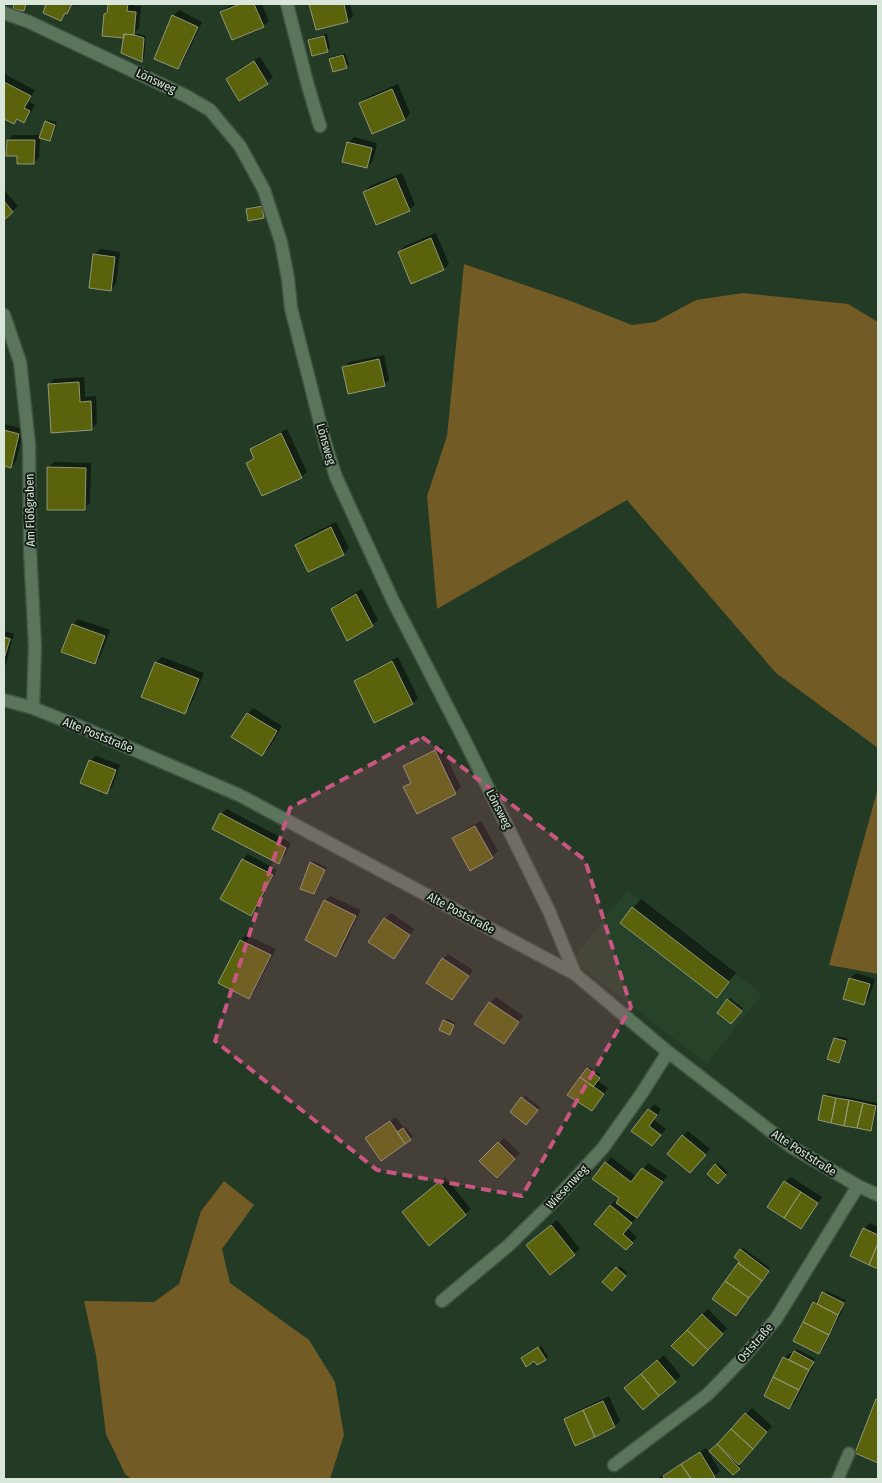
<svg xmlns="http://www.w3.org/2000/svg" width="882" height="1483" font-family="'Fira Sans Condensed',sans-serif">
  <rect width="100%" height="100%" fill="#233a25"/>
  <path fill="#264329" d="M627 890 762 994 707 1064 572 960Z"/>
  <path fill="#735b25" d="M464 264 568 300 632 325 655 322 696 300 743 293 848 304 878 322V748L776 673 627 500 437 609 427 496 447 436Z
    M878 788V974L829 965Z
    M224 1181 254 1205 222 1249 230 1283 309 1340 335 1382 344 1435 330 1479H132L125 1474 106 1434 96 1355 84 1301 154 1302 179 1284 201 1211Z"/>
  <path fill="#0007" d="M48 4H74L61 19 44 12Z
    M109 4H132V5L141 6 139 28 134 33 146 36 144 58 142 61 125 37 105 14 108 11Z
    M234 4H262L269 21 263 26 222 12 227 7Z
    M311 4H350L353 16 348 21 317 29Z
    M179 10 202 22 183 62 178 68 173 16Z
    M327 34 330 48 328 50 313 54 309 40 312 38Z
    M345 53 349 64 346 67 330 60 333 57Z
    M260 57 273 77 267 83 227 79 233 73Z
    M4 74 35 90 29 102 35 105 29 116 24 122 18 119 14 123 4 118Z
    M398 84 410 113 405 119 373 133 360 104 366 98Z
    M48 120 57 122 52 138 50 140 40 137 39 157 34 163 18 155 8 140 13 135H42L46 122Z
    M354 137 377 143 373 161 367 167 348 143Z
    M402 173 415 205 409 210 364 192 370 186Z
    M4 190 18 206 4 219Z
    M264 204 266 214 263 217 248 210 250 207Z
    M436 233 449 264 444 269 399 252 405 246Z
    M100 249 120 252 116 284 110 289 94 255Z
    M384 355 389 380 384 385 344 368 349 362Z
    M84 377 85 397 96 396 97 423 91 429 49 385 54 379Z
    M4 424 24 429 16 461 11 467 4 465Z
    M287 429 307 472 301 477 248 463 255 457 251 449 257 444Z
    M54 462 91 463 90 503 84 508 48 468Z
    M336 522 349 548 344 554 309 571 297 545 302 539Z
    M362 589 378 620 372 625 332 609 338 603Z
    M78 619 110 630 100 657 95 663 73 625Z
    M4 631 14 634 13 639 4 636Z
    M4 639 12 641 6 664 4 666Z
    M162 657 204 673 190 707 185 712 156 662Z
    M398 657 418 698 413 703 356 682 361 676Z
    M253 708 282 726 268 749 262 755 248 714Z
    M441 746 461 787 455 793 417 813 404 787 411 781 404 767 410 761Z
    M96 756 120 765 112 787 107 792 90 761Z
    M227 809 291 843 284 857 279 862 221 814Z
    M481 821 498 851 492 857 453 839 459 833Z
    M248 854 277 870 256 909 251 914 243 860Z
    M313 861 327 867 317 890 314 893 311 863Z
    M330 896 361 910 342 950 336 955 325 901Z
    M641 899 736 973 717 996 633 908Z
    M391 913 414 929 399 952 394 958 385 919Z
    M246 935 276 949 254 992 248 997 219 982 241 940Z
    M448 954 473 970 458 993 452 999 443 959Z
    M856 973 875 979 869 998 863 1004 844 998 850 978Z
    M496 997 523 1016 509 1037 504 1043 490 1003Z
    M730 998 743 1008 734 1020 728 1000Z
    M447 1019 456 1023 449 1034 444 1021Z
    M838 1036 848 1039 841 1059 839 1062 835 1038Z
    M590 1067 601 1075 597 1080 608 1088 597 1104 592 1110 588 1069Z
    M827 1093 878 1103 873 1127 870 1130 824 1096Z
    M525 1096 540 1107 529 1121 512 1112Z
    M654 1104 661 1109 654 1120 666 1129 652 1145 633 1131Z
    M396 1117 404 1128 406 1127 413 1137 410 1139 367 1138 373 1132Z
    M688 1131 710 1149 696 1166 683 1136Z
    M504 1138 520 1153 497 1176 481 1161Z
    M611 1157 637 1177 648 1163 667 1176 642 1211 627 1228 637 1237 626 1249 610 1206 616 1200 618 1202 621 1198 606 1163Z
    M718 1163 728 1172 718 1182 708 1174Z
    M445 1177 471 1209 465 1214 409 1207Z
    M791 1177 822 1197 806 1222 800 1227 785 1182Z
    M557 1220 580 1249 574 1254 533 1240Z
    M870 1223 878 1227V1268L852 1256 864 1229Z
    M743 1248 770 1268 766 1274 742 1262 740 1250Z
    M620 1266 627 1273 612 1289 604 1282Z
    M826 1291 846 1300 842 1308 843 1309 824 1347 819 1353 814 1303 819 1298H821Z
    M708 1309 727 1328 693 1364 673 1345Z
    M541 1346 548 1356 545 1359 538 1364 535 1359 525 1356Z
    M797 1349 815 1359 813 1364H814L795 1402 789 1408 784 1358 790 1353 794 1354Z
    M664 1355 681 1376 675 1381 631 1383Z
    M609 1396 620 1421 615 1426 565 1419 571 1414Z
    M878 1399V1461L856 1452Z
    M752 1408 772 1426 739 1463 741 1465 733 1474 711 1451Z
    M706 1448 720 1471 714 1476 709 1479H657Z"/>
  <path fill="#5a630c" stroke="#919776" d="M14 4H26L24 11 13 9Z
    M45 4H72L67 14 65 13 61 21 43 13 46 4Z
    M108 4H128L127 11 136 12 134 35 124 34V38L102 36 104 14 107 13Z
    M240 4H254L264 27 232 40 220 12Z
    M309 4H344L348 22 316 30Z
    M172 15 198 27 178 69 154 59Z
    M124 34 134 35 144 38 142 62 121 53Z
    M324 36 328 52 312 56 308 40Z
    M343 55 347 68 333 72 329 59Z
    M254 61 268 84 239 101 226 79Z
    M4 82 31 96 24 108 30 111 24 123 17 119 14 124 4 119Z
    M392 89 405 120 372 134 359 103Z
    M45 121 55 125 50 141 39 138Z
    M7 140H35L34 164H17V156H6Z
    M347 142 372 148 367 168 342 162Z
    M396 178 410 211 376 225 363 192Z
    M4 201 13 212 4 220Z
    M262 206 264 218 248 221 246 209Z
    M431 238 444 270 411 284 398 252Z
    M93 254 115 257 111 291 89 288Z
    M379 359 385 386 348 394 342 367Z
    M79 382 80 402 91 401 92 430 51 433 48 384Z
    M4 430 19 434 11 468 4 466Z
    M281 433 302 478 262 496 246 463 254 459 250 449Z
    M47 467 86 468 85 510H47Z
    M331 527 344 555 308 572 295 545Z
    M356 594 373 626 347 641 331 609Z
    M72 624 105 636 95 664 61 652Z
    M4 637 10 639 4 659Z
    M392 661 413 704 374 723 354 681Z
    M155 662 199 679 185 714 141 697Z
    M247 713 277 731 262 756 231 737Z
    M435 750 456 794 417 814 403 787 411 783 403 766Z
    M89 760 116 770 107 794 80 783Z
    M220 813 286 848 279 864 212 829Z
    M475 826 493 858 470 871 452 838Z
    M242 859 273 875 251 916 220 899Z
    M310 862 325 870 314 894 300 889Z
    M324 900 356 916 336 957 305 940Z
    M632 907 729 982 717 998 620 923Z
    M384 918 410 935 394 959 368 942Z
    M240 940 271 955 249 999 218 983Z
    M442 958 469 976 452 1000 426 983Z
    M849 978 870 984 864 1005 843 999Z
    M727 999 742 1011 731 1024 717 1013Z
    M489 1002 519 1022 504 1044 474 1024Z
    M443 1020 454 1025 450 1035 439 1030Z
    M834 1038 846 1041 839 1063 827 1059Z
    M587 1068 600 1078 593 1087 580 1077Z
    M580 1077 604 1094 592 1111 567 1095Z
    M823 1095 836 1098 831 1123 818 1120Z
    M521 1097 538 1110 526 1125 510 1112Z
    M836 1098 849 1100 844 1126 831 1123Z
    M849 1100 863 1103 857 1128 844 1126Z
    M863 1103 876 1106 871 1131 857 1128Z
    M648 1109 657 1115 649 1126 661 1135 652 1146 631 1131Z
    M390 1121 405 1144 381 1161 365 1138Z
    M403 1128 411 1140 405 1144 397 1132Z
    M682 1135 706 1155 690 1173 667 1154Z
    M498 1142 515 1159 497 1178 479 1161Z
    M605 1162 631 1182 642 1168 663 1182 637 1218 616 1203 619 1198 592 1179Z
    M715 1164 726 1175 718 1184 707 1174Z
    M784 1181 801 1192 784 1218 767 1207Z
    M439 1182 466 1215 429 1246 402 1212Z
    M801 1192 818 1203 801 1229 784 1218Z
    M610 1205 632 1223 623 1234 633 1243 626 1250 594 1224Z
    M551 1225 575 1255 550 1275 526 1245Z
    M863 1228 878 1235V1243L869 1265 850 1256Z
    M878 1243V1269L869 1265Z
    M740 1249 769 1271 762 1281 738 1263 740 1262 734 1257Z
    M738 1263 762 1281 749 1298 725 1281Z
    M616 1267 626 1276 612 1291 602 1282Z
    M725 1281 749 1298 736 1316 712 1299Z
    M822 1292 844 1303 838 1315 817 1304Z
    M813 1302 838 1315 829 1335 803 1322Z
    M702 1314 723 1334 708 1350 687 1330Z
    M803 1322 829 1335 819 1354 793 1341Z
    M687 1330 708 1350 693 1366 671 1346Z
    M538 1347 546 1360 537 1365 534 1361 526 1367 521 1358Z
    M794 1351 814 1362 809 1370 789 1360Z
    M783 1357 809 1370 799 1390 773 1377Z
    M657 1360 676 1382 659 1396 641 1374Z
    M641 1374 659 1396 643 1410 624 1388Z
    M773 1377 799 1390 789 1409 764 1396Z
    M876 1399 878 1400V1463L855 1453Z
    M603 1401 615 1427 595 1437 583 1410Z
    M583 1410 595 1437 575 1446 564 1419Z
    M745 1413 767 1432 753 1449 731 1429Z
    M731 1429 753 1449 739 1465 717 1444Z
    M717 1444 740 1469 733 1475 709 1451Z
    M700 1452 715 1477 712 1479H691L681 1464Z
    M681 1464 691 1479H665L663 1476Z"/>
  <g fill="none" stroke-linecap="round" stroke-linejoin="round">
    <defs>
      <path id="lane" d="M838 1479 849 1453"/>
      <path id="street" d="M287 4 308 86 320 126
        M4 13 27 21 186 96 210 110 240 146 264 190 281 242 288 279 291 308 326 446 336 477 393 601 464 739 549 911 575 974
        M4 315 20 362 29 444 30 550 35 646 33 708
        M4 700 33 708 88 730 239 795 575 974 668 1052 790 1146 858 1186 878 1195
        M442 1301 509 1245 554 1201 603 1148 642 1093 668 1052
        M614 1465 707 1395 741 1360 776 1319 858 1186"/>
    </defs>
    <use href="#lane" stroke="#405442" stroke-width="14"/>
    <use href="#street" stroke="#405442" stroke-width="15"/>
    <use href="#lane" stroke="#5b755d" stroke-width="11"/>
    <use href="#street" stroke="#5b755d" stroke-width="12"/>
  </g>
  <path fill="#c95681" fill-opacity="0.2" stroke="#c95681" stroke-width="4" stroke-dasharray="10 6" stroke-linejoin="round" d="M422 737 585 860 631 1007 522 1196 377 1170 215 1041 290 808Z"/>
  <g text-anchor="middle" dominant-baseline="central" stroke-width="4" stroke-linejoin="round" paint-order="stroke">
    <g font-size="12" fill="#d8e7d9" stroke="#141e15">
      <text transform="translate(156 81) rotate(25)">Lönsweg</text>
      <text transform="translate(326 444) rotate(74)">Lönsweg</text>
      <text transform="translate(30 510) rotate(-91)">Am Flößgraben</text>
      <text transform="translate(98 735) rotate(22)">Alte Poststraße</text>
      <text transform="translate(499 809) rotate(63)">Lönsweg</text>
      <text transform="translate(461 913) rotate(28)">Alte Poststraße</text>
      <text transform="translate(804 1153) rotate(33)">Alte Poststraße</text>
      <text transform="translate(567 1187) rotate(-47)">Wiesenweg</text>
      <text transform="translate(755 1343) rotate(-49)">Oststraße</text>
    </g>
  </g>
  <rect width="882" height="1483" fill="none" stroke="#d8e7d9" stroke-width="10"/>
</svg>
